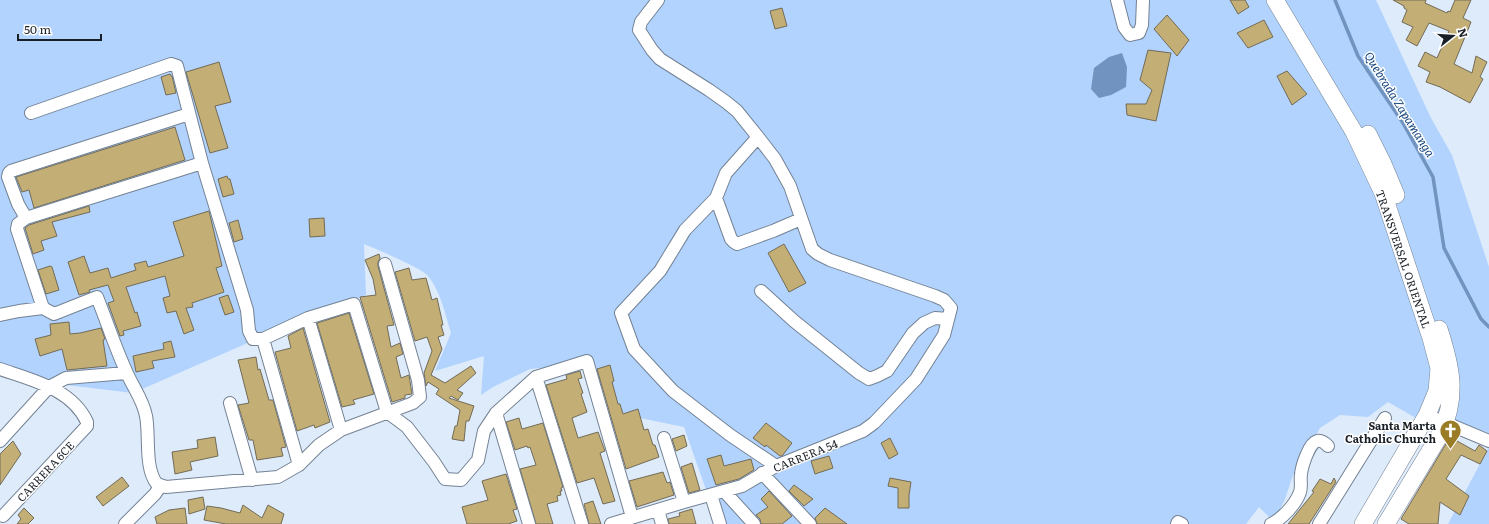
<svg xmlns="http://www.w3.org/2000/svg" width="1489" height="524" font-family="Literata,serif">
  <rect width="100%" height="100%" fill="#deebfb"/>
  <path fill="#b1d3fe" d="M0 0H1376L1431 118 1452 155 1489 267V444L1437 430 1388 402 1368 417 1340 415 1320 428 1293 475 1285 499 1274 522 1259 507 1246 524H718L684 427 625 415 583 364 530 369 493 387 481 395 484 356 435 371 451 333C445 314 441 292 428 276 422 268 376 249 364 244L366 295 250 342 133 393 66 385 0 372Z
    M1489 447V524H1448Z"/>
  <path fill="#7093bf" d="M1122 53 1127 67 1126 87 1111 95 1099 98 1091 89 1094 68 1109 57Z"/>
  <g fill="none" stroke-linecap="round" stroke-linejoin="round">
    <path stroke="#7093bf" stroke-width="3.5" d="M1335 0 1358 56 1403 123 1433 177 1444 248 1481 319 1489 327"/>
  </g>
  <path fill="#c3ae76" stroke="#726b56" d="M1230 0H1245L1249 7 1238 14Z
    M1393 0H1426L1425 3 1447 13 1448 11 1450 12 1455 0H1471L1463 18 1471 22 1454 64 1472 73 1476 56 1487 62 1480 77 1483 79 1470 103 1440 87 1426 82 1430 72 1418 66 1425 52 1437 58 1449 31 1429 23 1417 46 1406 40 1413 27 1402 22 1407 10 1404 8V6Z
    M782 8 787 26 775 29 770 11Z
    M1167 15 1189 40 1177 56 1154 29Z
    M1264 20 1273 37 1248 48 1237 33Z
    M1148 50 1171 53 1156 121 1127 115 1126 104H1146L1152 90 1140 80Z
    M219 62 231 102 215 106 228 148 210 153 186 72Z
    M1287 71 1307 94 1292 105 1277 76Z
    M170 74 171 76H172L176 93 166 95 161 77Z
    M175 127 185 160 34 208 29 190 22 192 16 177Z
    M227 176 228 179H230L234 194 223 197 218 179Z
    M89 206 90 212 52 222 57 236 41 241 44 250 33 254 25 228 29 225Z
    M209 211 222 266 216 268 224 292 192 303 193 307 186 308 194 330 184 334 176 311 167 313 163 298 170 296 165 276 126 287 135 313 137 312 141 326 123 331 124 335 120 336 108 303 114 301 108 285 89 290 90 292 79 295 68 262 84 256 90 273 108 268 111 278 136 270 134 264 146 261 148 267 184 256 173 222Z
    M324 218 325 236 310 237 309 219Z
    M238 220 243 239 234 242 229 223Z
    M784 244 806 283 789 292 768 253Z
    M379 254 380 258 378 262V266L394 325 387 326 391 347 400 343 403 354 396 357 401 378 409 375 412 394 405 395V398L392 402 360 297 376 295 373 279 365 260Z
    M50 266 52 267 59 290 46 294 38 270Z
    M409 268 412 280 426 278 432 300 437 298 443 325H441L444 335 438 337 442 349 431 375 445 383 471 366 476 373 457 390 463 393 458 400 451 396 449 398 474 406 469 421H466L464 441 452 439 455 426H457L460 410 436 394 439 389 428 382 426 386 424 373 432 351 427 337 415 341 395 272Z
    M228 295 234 312 225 315 219 298Z
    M349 313 374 394 353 400 355 404 342 407 317 323Z
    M69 322 70 334 80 333 101 328 105 339 103 340 107 366 67 370 62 349 40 356 35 339 51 335 50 324Z
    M303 328 330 422 315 428 314 425 297 431 275 352 291 348 288 336Z
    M171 341 175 357 152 361 154 368 136 372 133 356 164 349 163 343Z
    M256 357 258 370 260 369 269 400H273L286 447 281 448 283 456 257 460 253 440H249L238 405 249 403 238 360Z
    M610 365 614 381 612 382 618 404H620L623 414 638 409 644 430 648 429 653 445H655L659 457 626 469 597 369Z
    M580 371 582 378 578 379 583 393 581 394 587 412 572 418 578 438 598 432 605 451 600 453 615 501 603 504 594 478 577 483 546 385 567 379 566 375Z
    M519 418 522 429 543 423 563 487 561 488 562 491H560L561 495 557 496 558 501 547 504 553 524H536L520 469 536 465 530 447 528 448 527 446 515 450 506 422Z
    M766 423 792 443 782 456H780L766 445 765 447 753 438Z
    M684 435 687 446 676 451 672 439Z
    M215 437 218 456 190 462 192 470 175 474 172 452 198 448 197 440Z
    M1450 437 1475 451 1479 445 1487 451 1480 464 1461 455 1446 479 1469 496 1460 515 1440 502 1438 524H1409L1401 519Z
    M890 438 898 454 889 459 881 443Z
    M13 441 21 454 0 485V454Z
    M721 455 724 466 751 459 754 470 739 479 716 485 707 459Z
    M829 456 833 468 815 474 811 461Z
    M692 463 700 490 689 493 681 467Z
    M663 472 667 483 670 482 674 495 637 507 629 481Z
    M506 474 517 509 513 510 517 521 508 524H467L462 507 488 500 482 481Z
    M122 477 129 486 103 506 96 497Z
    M890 478 911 482 909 495V508H898V488L888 486Z
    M1334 478 1336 482 1309 524H1288L1314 492 1312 491 1320 479 1331 484Z
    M794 485 813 499 804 506 789 491Z
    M769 491 792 516 782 524H761L760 519 756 515 768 507 761 499Z
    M203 497 205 509 189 514 188 500Z
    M593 501 601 524H589L584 504Z
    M243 505 262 518 268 505 284 514 281 524H226L204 520 207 506 221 508 240 513Z
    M24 508 34 518 28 524H17L21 519 18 515Z
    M185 508 187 524H157L155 517 169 510Z
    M825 508 847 524H817L815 518Z
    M692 509 696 524H669L668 519 680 516 679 513Z"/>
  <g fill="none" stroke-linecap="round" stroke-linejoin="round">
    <defs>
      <path id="street" d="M1117 0 1124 27 1130 35 1139 33 1142 25 1143 0
        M31 113 171 64 177 66 202 163 247 310 249 331 253 339H263
        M758 137 726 173 716 198 685 230 660 271 621 313 634 349 673 391 730 435 776 466
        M716 198 731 239 734 242 737 244 773 231 801 219
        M26 218 18 204 8 177 9 173 11 171 189 114
        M761 291 794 321 859 373 869 379 877 376 887 371 913 333 924 323 935 318 948 319
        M43 308 17 229 18 224 26 218 202 163
        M0 315 19 311 43 308 54 314 97 297C107 322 115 347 126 371 132 386 143 399 146 416 150 435 144 468 157 484L166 487 278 477 299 465 319 445 341 430 413 403 420 397 418 380 385 264
        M308 318 341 430
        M0 369C32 380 72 389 87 422V426L3 516
        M536 377 582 524
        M230 403 252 480
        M496 413 529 524
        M1427 415 1489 441
        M664 438 684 502
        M0 441 49 387 66 378 126 373
        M299 465 263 339 308 318 354 304 387 412 407 427 434 462 445 479 461 480 478 460 484 431 496 413 536 377 587 361 632 517
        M762 473 810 524
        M724 491 754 524
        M711 495 720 524
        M658 510 662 524
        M125 524 155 494 159 488 157 484
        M611 524 684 502 742 486 776 466 863 431 874 423 916 379 944 335 951 308 944 300 935 296 830 260 818 254 812 249 790 186 775 159 758 137 737 111 726 102 709 90 660 59 652 50 639 30 641 22 658 0
        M1177 524 1178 522 1182 524
        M1271 524C1282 519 1296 504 1300 492 1302 487 1300 480 1301 474 1302 466 1309 443 1317 441 1321 440 1325 443 1328 446
        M1319 524 1385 418"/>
      <path id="secondary" d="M1275 0 1354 132 1383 193 1431 338 1439 368 1437 391 1427 415 1363 524
        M1368 134 1383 164 1396 195
        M1386 524 1441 433C1458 395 1451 366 1439 329"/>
    </defs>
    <use href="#street" stroke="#738294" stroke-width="14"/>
    <use href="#secondary" stroke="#738294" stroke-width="18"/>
    <use href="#street" stroke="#fff" stroke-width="12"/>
    <use href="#secondary" stroke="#fff" stroke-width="17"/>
  </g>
  <defs>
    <symbol id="church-pin" viewBox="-11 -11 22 30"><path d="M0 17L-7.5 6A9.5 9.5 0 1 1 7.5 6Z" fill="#997c25" stroke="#fff"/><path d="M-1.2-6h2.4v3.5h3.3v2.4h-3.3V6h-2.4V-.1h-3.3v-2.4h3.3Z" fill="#fff"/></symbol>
  </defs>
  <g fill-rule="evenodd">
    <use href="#church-pin" x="1438" y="418" width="25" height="34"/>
  </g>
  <g text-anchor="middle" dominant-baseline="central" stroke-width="3" stroke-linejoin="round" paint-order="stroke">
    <g font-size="11" fill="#191f26" stroke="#fff">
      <text transform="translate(1404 259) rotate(71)">TRANSVERSAL ORIENTAL</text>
      <text transform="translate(805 455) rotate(-22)">CARRERA 54</text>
      <text transform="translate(45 471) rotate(-47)">CARRERA 6CE</text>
    </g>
    <g font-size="11" font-weight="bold" fill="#191f26" stroke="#fff" text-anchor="end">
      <text x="1436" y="425">Santa Marta<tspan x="1436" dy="13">Catholic Church</tspan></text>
    </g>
    <g font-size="12" font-style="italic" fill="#104179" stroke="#fff">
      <text transform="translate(1400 104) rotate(58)">Quebrada Zapamanga</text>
    </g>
  </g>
  <g transform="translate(1453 36) rotate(73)" stroke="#ffffff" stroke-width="3" paint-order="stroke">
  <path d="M0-3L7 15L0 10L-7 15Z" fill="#191f26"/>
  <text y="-6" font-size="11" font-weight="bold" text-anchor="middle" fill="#191f26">N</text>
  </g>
  <path d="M18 34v6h83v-6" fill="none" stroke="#191f26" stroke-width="2"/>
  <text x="24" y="34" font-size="12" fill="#191f26" stroke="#ffffff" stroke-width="3" paint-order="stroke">50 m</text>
</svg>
